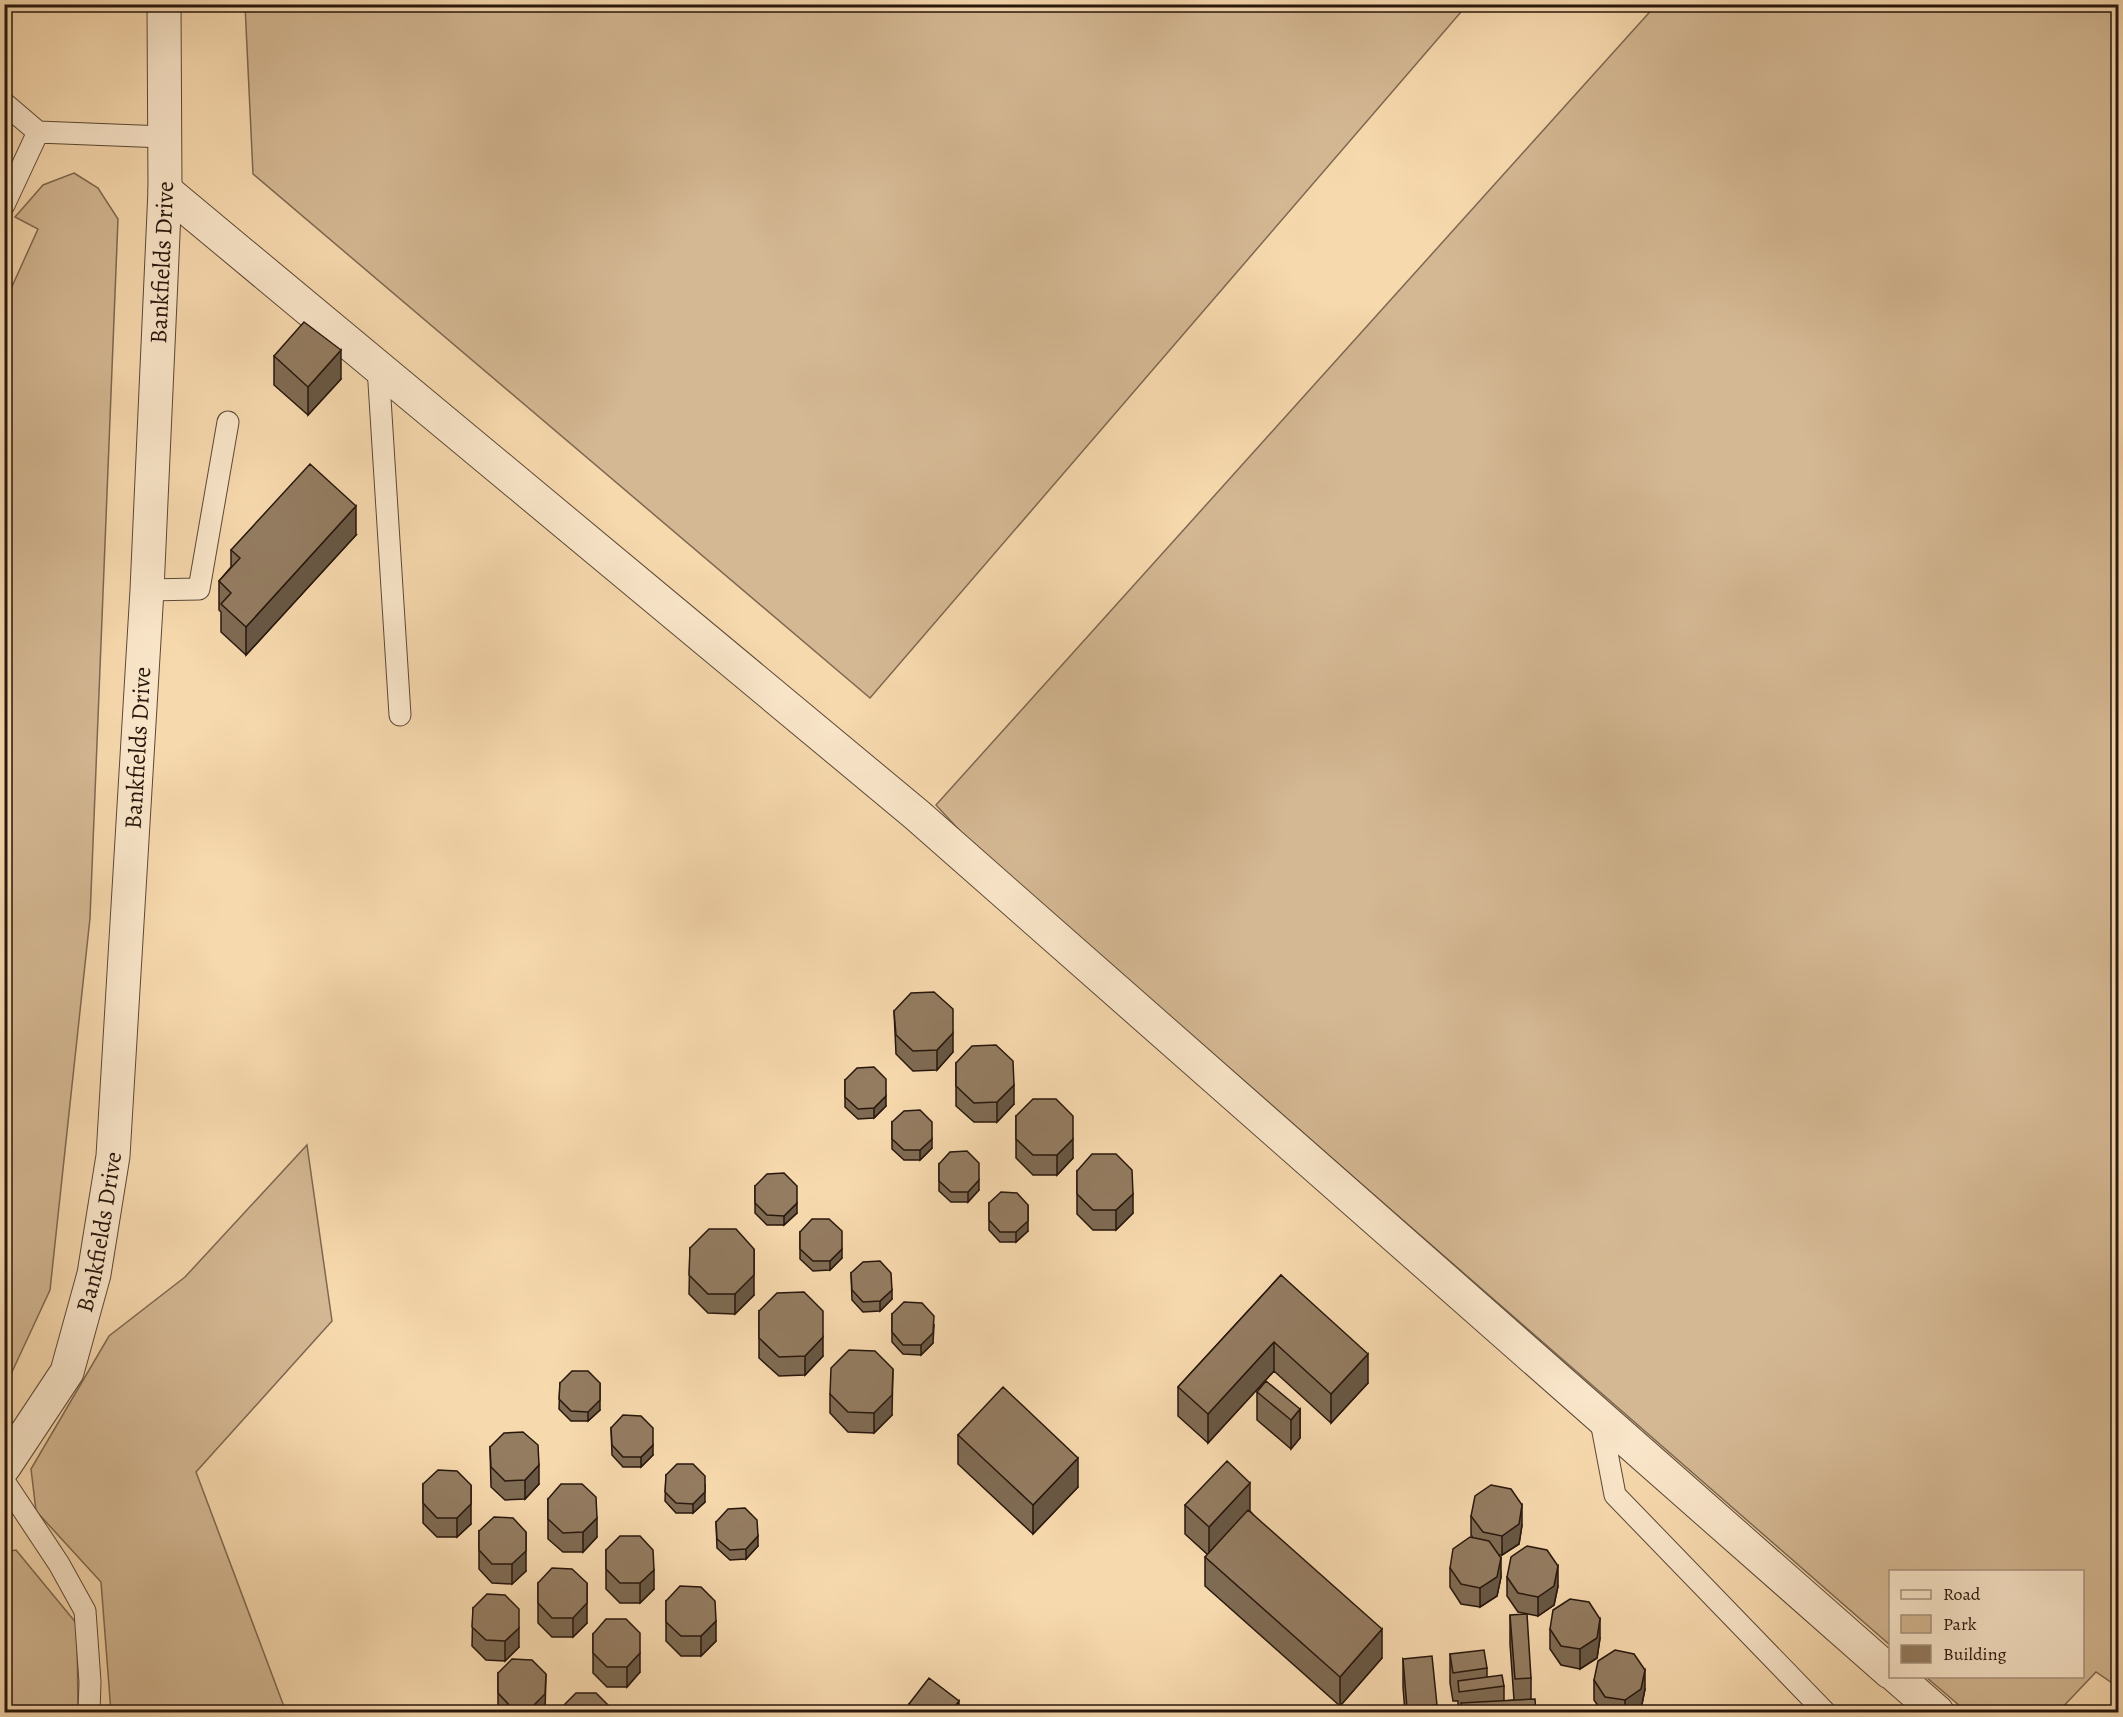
<svg xmlns="http://www.w3.org/2000/svg" width="2123" height="1717" font-family="Alegreya,serif">
  <rect width="100%" height="100%" fill="#f7d9ae"/>
  <filter id="stains"><feTurbulence type="fractalNoise" baseFrequency=".00333" numOctaves="4"/><feColorMatrix values="0 0 0 0 .2 0 0 0 0 .09 0 0 0 0 .02 0 0 0 .5 -.17"/></filter>
  <radialGradient id="worn" r=".72"><stop offset=".6" stop-color="#630" stop-opacity="0"/><stop offset="1" stop-color="#630" stop-opacity=".3"/></radialGradient>
  <path fill="#d4b893" stroke="#7e6850" stroke-width="1.5" d="M245 5V4L1467 5 870 698 253 174Z
    M1656 5H2118V1687L2096 1672 2058 1712H1967L1926 1677 2082 1676V1572H1890V1645L974 846 936 805Z
    M74 173 98 188 118 219 90 918 50 1290 5 1387V302L38 229 15 217 43 185Z
    M307 1145 332 1321 196 1472 286 1712H111L101 1582 36 1511 31 1469 109 1336 185 1277Z
    M16 1550 77 1624 78 1712H5V1552Z"/>
  <g fill="none" stroke-linecap="round" stroke-linejoin="round">
    <defs>
      <path id="lane" d="M4 103 38 132 164 137
        M4 205 38 132
        M378 367 400 715
        M147 590 199 589 228 422
        M1600 1416 1615 1495 1825 1712
        M4 1481 59 1564 85 1611 90 1682 89 1712"/>
      <g id="street">
        <path d="M165 190 917 815 1890 1672"/>
        <path id="s1" d="M4 1467 67 1372 94 1274 113 1156 147 590 165 190 164 4"/>
        <path d="M1896 1676 1937 1712"/>
      </g>
    </defs>
    <use href="#lane" stroke="#5c4835" stroke-width="23"/>
    <use href="#street" stroke="#5c4835" stroke-width="35"/>
    <use href="#lane" stroke="#fae6ca" stroke-width="21"/>
    <use href="#street" stroke="#fae6ca" stroke-width="33"/>
  </g>
  <path fill="#7f6b53" stroke="#28170d" stroke-width="1.5" d="M274 356 341 379 308 415 274 385Z
    M356 535 246 655 221 632V612L219 610V581L231 567V550Z
    M894 1011 953 1052 937 1070 913 1071 896 1054Z
    M956 1063 1014 1104 997 1122H974L956 1106Z
    M845 1080 886 1106 874 1118 858 1119 845 1107Z
    M1016 1116 1073 1158 1057 1175H1033L1016 1158Z
    M892 1122 932 1148 920 1160H904L892 1149Z
    M939 1164 979 1190 968 1202H951L939 1191Z
    M1077 1171 1133 1213 1116 1230H1093L1077 1214Z
    M755 1186 797 1213 784 1225H767L755 1213Z
    M989 1203 1028 1231 1016 1242H1000L989 1230Z
    M800 1232 842 1258 830 1270 813 1271 800 1259Z
    M690 1248 754 1295 735 1314 708 1313 689 1294Z
    M851 1273 892 1299 880 1311 863 1312 852 1300Z
    M1281 1275 1368 1383 1331 1423 1274 1371 1208 1443 1178 1416V1387Z
    M759 1311 823 1356 805 1375 779 1376 759 1358Z
    M892 1314 933 1343 921 1355 903 1354 892 1342Z
    M560 1383 600 1410 588 1421H571L559 1409Z
    M1257 1392 1300 1409V1438L1291 1449 1257 1420Z
    M830 1394 892 1415 874 1433 848 1432 830 1413Z
    M611 1428 653 1455 641 1467H623L612 1455Z
    M958 1435 1078 1487 1033 1534 958 1464Z
    M490 1447 539 1484 525 1499 505 1500 491 1487Z
    M666 1475 705 1502 693 1513H676L665 1501Z
    M423 1484 471 1524 457 1537H437L423 1523Z
    M548 1499 597 1537 583 1552H563L548 1539Z
    M1185 1505 1250 1511 1382 1658 1340 1706 1205 1586V1557L1208 1555 1185 1534Z
    M1471 1516 1522 1525 1519 1544 1502 1555H1499L1501 1577 1497 1596 1480 1607 1461 1604 1450 1587V1568L1473 1538 1471 1535Z
    M716 1522 758 1546 746 1559 730 1560 717 1548Z
    M479 1531 526 1571 512 1584 492 1583 479 1569Z
    M606 1550 654 1589 640 1603H620L606 1589Z
    M1507 1577 1558 1586 1554 1605 1538 1616 1518 1612 1507 1596Z
    M538 1583 587 1623 573 1637H552L538 1623Z
    M666 1601 716 1641 701 1656H681L666 1641Z
    M473 1608 519 1647 505 1661 486 1660 472 1646Z
    M1510 1615 1531 1678V1699L1536 1713H1458V1701H1453L1450 1683V1654L1487 1668V1677L1504 1686V1701L1514 1700 1510 1644Z
    M1550 1629 1600 1638 1597 1658 1580 1669 1561 1665 1550 1649Z
    M593 1634 640 1672 627 1687H607L593 1673Z
    M1403 1659 1437 1705V1713H1405L1403 1687Z
    M498 1673 545 1713H498Z
    M1594 1680 1645 1689 1641 1709 1636 1713H1603L1594 1700Z
    M909 1704 959 1713H909Z"/>
  <path fill="#685744" stroke="#28170d" stroke-width="1.5" d="M341 350V379L308 415V387Z
    M356 506V535L246 655V627Z
    M953 1033V1052L937 1070V1050Z
    M1014 1085V1104L997 1122V1102Z
    M886 1096V1106L874 1118V1108Z
    M932 1139V1148L920 1160V1150Z
    M1073 1139V1158L1057 1175V1155Z
    M979 1180V1190L968 1202V1192Z
    M1133 1194V1213L1116 1230V1210Z
    M797 1203V1213L784 1225V1216Z
    M1028 1205V1231L1016 1242V1232Z
    M754 1249V1295L735 1314V1294Z
    M842 1249V1258L830 1270V1261Z
    M892 1290V1299L880 1311V1301Z
    M934 1326 933 1343 921 1355V1345Z
    M823 1337V1356L805 1375V1356Z
    M1274 1342V1371L1208 1443V1414Z
    M1368 1354V1383L1331 1423V1394Z
    M893 1369 892 1415 874 1433V1413Z
    M600 1383V1410L588 1421V1412Z
    M1300 1409V1438L1291 1449V1420Z
    M653 1445V1455L641 1467V1457Z
    M1078 1458V1487L1033 1534V1505Z
    M539 1465V1484L525 1499V1480Z
    M1250 1483V1511L1209 1556V1527Z
    M471 1485V1524L457 1537V1518Z
    M705 1486V1502L693 1513V1504Z
    M1522 1505V1525L1519 1544 1502 1555V1536Z
    M597 1518V1537L583 1552V1532Z
    M526 1532V1571L512 1584V1564Z
    M758 1536V1546L746 1559V1549Z
    M1501 1558V1577L1497 1596 1480 1607V1588Z
    M1558 1566V1586L1554 1605 1538 1616V1597Z
    M654 1570V1589L640 1603V1583Z
    M587 1583V1623L573 1637V1618Z
    M1600 1619V1638L1597 1658 1580 1669V1649Z
    M716 1621V1641L701 1656V1636Z
    M519 1628V1647L505 1661V1641Z
    M1382 1629V1658L1340 1706V1677Z
    M640 1653V1672L627 1687V1667Z
    M1645 1670V1689L1641 1709 1636 1713H1625V1700Z
    M546 1674 545 1713H531V1708Z
    M959 1701V1713H950Z"/>
  <path fill="#947c61" stroke="#28170d" stroke-width="1.5" d="M304 322 341 350 308 387 274 356Z
    M310 464 356 506 246 627 221 604 231 593 219 581 240 558 231 550Z
    M934 992 953 1009V1033L937 1050 913 1051 896 1035 894 1011 911 993Z
    M996 1045 1013 1061 1014 1085 997 1102 974 1103 956 1086V1063L972 1046Z
    M874 1067 886 1079V1096L874 1108 858 1109 845 1097V1080L857 1068Z
    M1033 1099H1056L1073 1116V1139L1057 1155H1033L1016 1139V1116Z
    M920 1110 932 1122V1139L920 1150H904L892 1139V1122L904 1111Z
    M967 1151 979 1163V1180L968 1192H951L939 1181V1164L950 1152Z
    M1092 1154H1116L1132 1170 1133 1194 1116 1210H1093L1077 1194V1171Z
    M784 1173 797 1186V1203L784 1216 767 1215 755 1203V1186L767 1174Z
    M1001 1192 1017 1193 1028 1205V1221L1016 1232H1000L989 1220V1203Z
    M812 1219H829L842 1231V1249L830 1261H813L800 1249V1232Z
    M709 1229H736L754 1249V1275L735 1294H708L689 1275 690 1248Z
    M880 1261 891 1273 892 1290 880 1301 863 1302 852 1290 851 1273 863 1262Z
    M1281 1275 1368 1354 1331 1394 1274 1342 1208 1414 1178 1387Z
    M804 1292 823 1311V1337L805 1356 779 1357 759 1338V1311L777 1293Z
    M904 1302 922 1303 934 1316 933 1333 921 1345H903L892 1332V1314Z
    M849 1350 875 1351 893 1369 892 1395 874 1413 848 1412 830 1394 831 1368Z
    M572 1371H588L600 1383V1400L588 1412 571 1411 559 1399 560 1383Z
    M1266 1381 1300 1409 1291 1420 1257 1392Z
    M1003 1387 1078 1458 1033 1505 958 1435Z
    M623 1415 641 1416 653 1428V1445L641 1457H623L612 1445 611 1428Z
    M523 1432 538 1445 539 1465 525 1480 505 1481 491 1467 490 1447 504 1433Z
    M1227 1461 1250 1483 1209 1527 1185 1505Z
    M677 1464H693L705 1476V1492L693 1504 676 1503 665 1492 666 1475Z
    M438 1470 457 1471 471 1485V1504L457 1518H437L423 1503V1484Z
    M561 1484H582L596 1497 597 1518 583 1532 563 1533 548 1519V1499Z
    M1491 1485 1511 1489 1522 1505 1519 1524 1502 1536 1483 1532 1471 1516 1475 1496Z
    M745 1508 757 1520 758 1536 746 1549 730 1550 717 1539 716 1522 728 1509Z
    M1248 1510 1382 1629 1340 1677 1205 1557Z
    M494 1517 513 1518 526 1532V1551L512 1564H492L479 1550V1531Z
    M620 1536H640L653 1550 654 1570 640 1583H620L606 1569V1550Z
    M1470 1537 1489 1541 1501 1558 1497 1577 1480 1588 1461 1584 1450 1568 1453 1549Z
    M1527 1546 1547 1550 1558 1566 1554 1586 1538 1597 1518 1593 1507 1577 1511 1557Z
    M552 1568 572 1569 587 1583V1603L573 1618H552L538 1603V1583Z
    M680 1586 701 1587 715 1601 716 1621 701 1636H681L666 1622V1601Z
    M487 1594 505 1595 519 1609V1628L505 1641 486 1640 472 1627 473 1608Z
    M1570 1599 1589 1602 1600 1619 1597 1638 1580 1649 1561 1646 1550 1629 1553 1610Z
    M1527 1614 1531 1678 1515 1679 1510 1615Z
    M606 1619H626L640 1633V1653L627 1667H607L593 1653V1634Z
    M1484 1650 1487 1668 1453 1673 1450 1654Z
    M1615 1650 1634 1654 1645 1670 1641 1689 1625 1700 1605 1697 1594 1680 1598 1661Z
    M1432 1656 1437 1705 1407 1708 1403 1659Z
    M512 1659 532 1660 546 1674 545 1694 531 1708 511 1707 498 1693V1673Z
    M1502 1675 1504 1686 1459 1692 1458 1681Z
    M929 1678 959 1701 950 1713H920L909 1704Z
    M576 1693H596L611 1708 610 1713H562V1707Z
    M1535 1699 1536 1713H1462L1461 1703Z"/>
  <g text-anchor="middle" dominant-baseline="central" stroke-width="6" stroke-linejoin="round" paint-order="stroke">
    <g font-size="24" fill="#28170d" stroke="#fae6ca">
      <text stroke="none"><textPath href="#s1" startOffset="1230">Bankfields Drive</textPath></text>
      <text stroke="none"><textPath href="#s1" startOffset="744">Bankfields Drive</textPath></text>
      <text stroke="none"><textPath href="#s1" startOffset="258">Bankfields Drive</textPath></text>
    </g>
  </g>
  <rect width="2123" height="1717" fill="none" stroke="#f7d9ae" stroke-width="24"/>
  <rect x="6" y="6" width="2111" height="1705" fill="none" stroke="#28170d" stroke-width="3"/>
  <rect x="12" y="12" width="2099" height="1693" fill="none" stroke="#28170d" stroke-width="1.5"/>
  <rect x="1889" y="1570" width="195" height="108" fill="#fae6ca" stroke="#a6937e" stroke-width="1.5"/>
  <rect x="1901" y="1590" width="30" height="9" fill="#fae6ca" stroke="#a6937e" stroke-width="1.5"/>
  <text x="1943" y="1600" font-size="18" fill="#28170d">Road</text>
  <rect x="1901" y="1615" width="30" height="18" fill="#d4b893" stroke="#a6937e" stroke-width="1.5"/>
  <text x="1943" y="1630" font-size="18" fill="#28170d">Park</text>
  <rect x="1901" y="1645" width="30" height="18" fill="#947c61" stroke="#a6937e" stroke-width="1.5"/>
  <text x="1943" y="1660" font-size="18" fill="#28170d">Building</text>
  <rect width="100%" height="100%" filter="url(#stains)"/>
  <rect width="100%" height="100%" fill="url(#worn)"/>
</svg>
